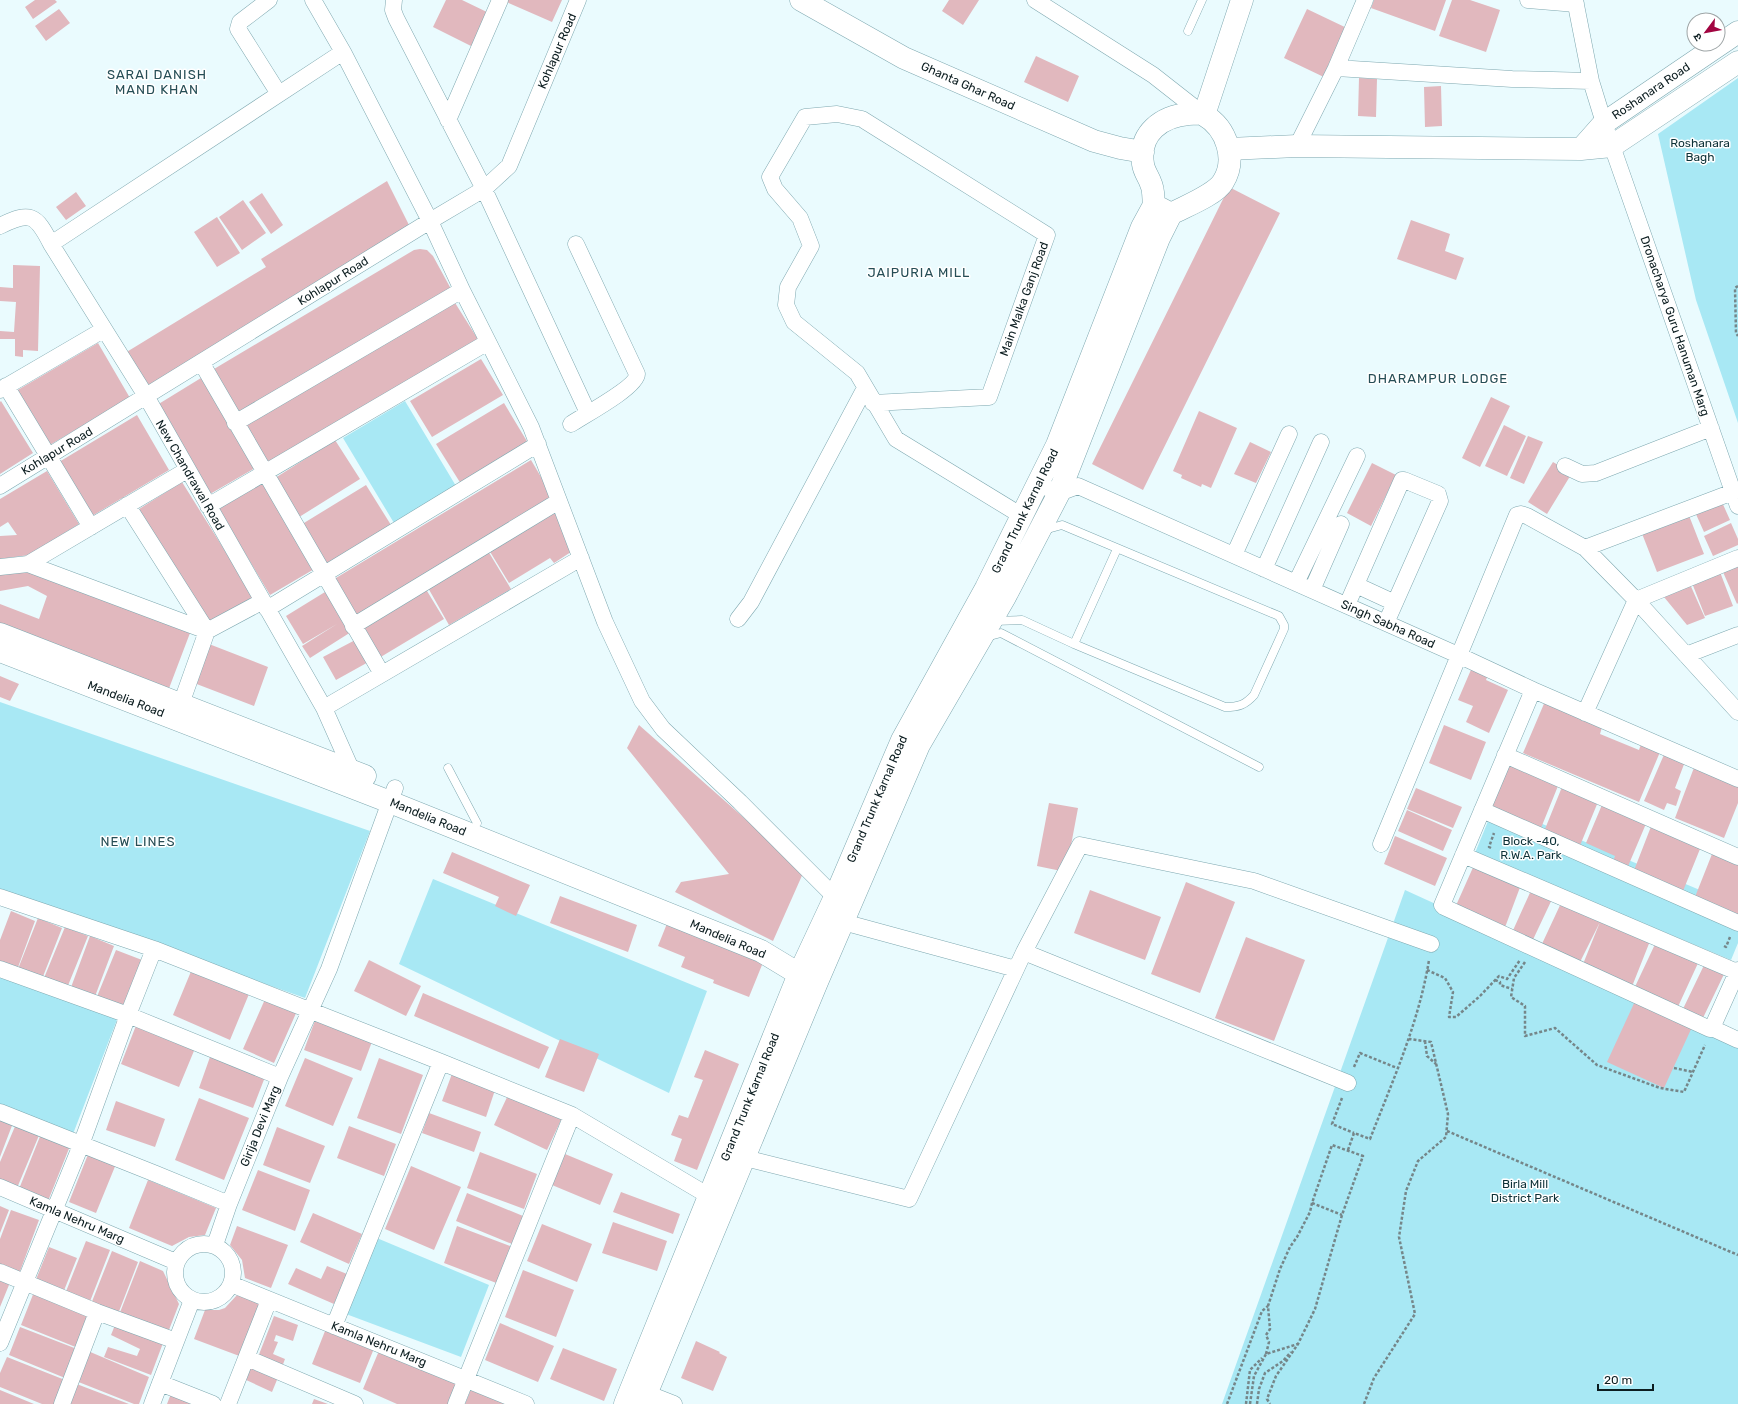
<svg xmlns="http://www.w3.org/2000/svg" width="1738" height="1404" font-family="Rubik,'Noto Sans Devanagari',sans-serif">
  <rect width="100%" height="100%" fill="#eafbfe"/>
  <path fill="#a8e8f4" d="M1738 78V423L1696 300 1658 134Z
    M405 401 456 486 394 523 343 438Z
    M0 702 370 831 305 998 0 891Z
    M1495 804 1738 906V943L1731 960 1475 853Z
    M433 879 707 991 669 1093 399 964Z
    M1405 890 1738 1042V1404H1222Z
    M0 972 118 1017 73 1134 0 1106Z
    M372 1236 489 1285 461 1357 338 1311Z"/>
  <path fill="#e1b8be" d="M35 0H55L57 2 33 19 25 7Z
    M446 0H462L491 14 475 48 433 27Z
    M502 0H562L552 22Z
    M949 0H979L963 25 942 11Z
    M1374 0H1446L1435 31 1371 8Z
    M1452 0H1470L1500 10 1486 52 1439 36Z
    M59 9 70 23 46 41 35 26Z
    M1307 9 1351 30 1328 79 1284 58Z
    M1036 56 1079 76 1068 102 1024 82Z
    M1359 78 1377 79 1376 117 1358 116Z
    M1441 86 1442 126 1425 127 1424 87Z
    M387 181 411 229 148 390 125 353 266 267 261 259Z
    M1229 187 1280 213 1143 490 1092 464Z
    M76 192 86 206 66 220 56 207Z
    M262 193 283 225 271 234 249 202Z
    M243 200 266 233 242 250 219 217Z
    M217 217 240 253 217 267 194 232Z
    M1411 220 1450 234 1445 251 1464 258 1456 280 1397 259Z
    M420 249 427 250 433 256 451 289 236 418 209 372 414 250Z
    M13 265 40 266 38 351 23 350V357L15 356V339H0V331L14 332 16 302 0 301V287L13 288Z
    M452 298 479 341 267 470 241 427Z
    M98 343 130 398 48 446 16 391Z
    M481 359 503 395 432 437 410 401Z
    M201 378 255 468 210 494 157 405Z
    M1491 397 1510 406 1480 467 1462 458Z
    M1 401 33 453 0 474V402Z
    M504 403 528 443 461 484 436 444Z
    M1199 411 1237 428 1211 488 1202 484 1201 487 1181 478 1182 475 1173 471Z
    M137 415 169 470 92 516 59 462Z
    M1504 425 1526 436 1507 476 1485 466Z
    M1528 436 1543 442 1524 484 1510 478Z
    M335 440 360 479 296 519 272 480Z
    M1250 442 1271 452 1256 483 1234 474Z
    M531 460 554 499 355 620 331 581Z
    M1553 462 1572 473 1547 514 1528 502Z
    M1372 463 1396 475 1371 526 1347 513Z
    M47 471 79 524 29 555 0 559V536L17 535 8 522 0 527V499Z
    M263 480 316 568 270 595 218 508Z
    M182 482 255 599 208 627 136 511Z
    M366 485 391 525 325 566 299 526Z
    M1721 500 1730 520 1704 532 1695 512Z
    M557 508 574 550 554 563 550 558 509 583 489 550Z
    M1688 513 1704 554 1657 572 1641 531Z
    M1731 523 1738 539V545L1713 556 1704 536Z
    M488 551 511 589 449 625 427 586Z
    M1738 565V603L1737 604 1723 572Z
    M23 569 190 633 168 691 0 625V604L39 619 47 596 28 586 0 591V572Z
    M1720 572 1733 606 1705 616 1692 583Z
    M1689 582 1705 618 1687 625 1664 597Z
    M424 586 444 619 379 658 359 625Z
    M325 592 351 632 310 658 302 646 337 624 303 644 286 616Z
    M359 638 372 660 336 680 323 657Z
    M209 644 268 667 254 706 194 683Z
    M1473 665 1489 672 1486 680 1508 690 1489 733 1466 722 1473 706 1458 700Z
    M0 676 19 684 10 701 0 697Z
    M1546 699 1603 724 1600 734 1639 750 1641 744 1660 752 1639 802 1523 753Z
    M639 725 804 871 773 941 675 892 681 882 729 874 627 748Z
    M1444 725 1486 742 1471 780 1429 763Z
    M1666 750 1686 759 1675 788 1681 791 1676 806 1667 803 1664 810 1644 801Z
    M1511 761 1560 781 1539 833 1490 811Z
    M1695 765 1738 782V803L1724 838 1675 818Z
    M1564 782 1600 797 1579 848 1543 834Z
    M1416 788 1462 807 1453 828 1407 809Z
    M1604 800 1648 819 1626 871 1612 864 1615 856 1586 843Z
    M1049 803 1078 808 1066 872 1037 866Z
    M1407 810 1452 830 1443 851 1398 831Z
    M1652 824 1702 844 1681 896 1633 873Z
    M1395 836 1447 858 1435 886 1384 864Z
    M1714 849 1738 859V921L1693 902Z
    M452 852 530 885 516 916 495 906 499 897 443 873Z
    M1475 863 1522 882 1504 930 1454 910Z
    M1186 882 1235 902 1200 993 1151 974Z
    M1533 886 1554 895 1530 946 1510 937Z
    M1090 890 1161 917 1145 960 1074 933Z
    M560 896 637 925 628 952 550 923Z
    M1562 901 1652 936 1631 989 1581 969 1600 922 1579 964 1541 946Z
    M11 911 35 921 17 970 0 963V940Z
    M38 918 62 928 42 979 18 969Z
    M668 921 764 960 749 997 713 983 714 980 681 967 685 957 658 946Z
    M65 927 88 936 67 988 44 978Z
    M90 936 114 946 94 999 70 990Z
    M1246 937 1305 960 1274 1041 1215 1018Z
    M1657 940 1699 961 1676 1011 1633 991Z
    M116 950 142 960 123 1010 96 999Z
    M369 960 421 986 406 1016 354 991Z
    M1706 961 1726 970 1702 1020 1682 1011Z
    M192 969 249 994 230 1040 173 1015Z
    M423 993 549 1047 539 1069 414 1016Z
    M266 997 297 1011 274 1063 243 1049Z
    M1636 999 1693 1025 1664 1088 1607 1062Z
    M316 1018 373 1039 361 1071 304 1050Z
    M137 1023 196 1046 179 1087 121 1064Z
    M560 1039 599 1054 584 1092 545 1077Z
    M705 1050 739 1064 697 1170 674 1161 682 1139 671 1135 679 1115 688 1118 703 1080 694 1077Z
    M210 1057 265 1077 253 1108 199 1088Z
    M305 1058 353 1078 333 1126 285 1106Z
    M379 1058 423 1075 401 1134 357 1118Z
    M453 1071 496 1087 486 1117 442 1101Z
    M509 1093 562 1118 547 1150 494 1125Z
    M199 1098 249 1118 224 1180 175 1160Z
    M116 1101 165 1119 155 1147 106 1130Z
    M429 1113 481 1132 474 1152 422 1133Z
    M0 1118 13 1123 0 1157Z
    M16 1124 40 1133 17 1188 0 1181V1162Z
    M349 1126 396 1144 384 1176 337 1158Z
    M277 1127 325 1146 310 1183 263 1165Z
    M41 1134 70 1146 48 1201 19 1189Z
    M89 1152 116 1164 96 1213 69 1202Z
    M480 1152 537 1174 524 1209 467 1188Z
    M565 1154 613 1174 600 1205 552 1185Z
    M411 1166 461 1187 434 1250 385 1229Z
    M258 1170 310 1190 295 1231 242 1210Z
    M148 1180 216 1208 205 1235 189 1237 172 1246 129 1228Z
    M621 1192 680 1214 673 1234 613 1212Z
    M467 1193 523 1216 512 1244 456 1221Z
    M0 1206 9 1210 0 1233Z
    M11 1210 39 1220 19 1274 0 1267V1239Z
    M313 1213 362 1234 349 1264 300 1242Z
    M613 1222 667 1241 657 1271 602 1253Z
    M542 1224 592 1244 577 1282 527 1261Z
    M237 1226 288 1245 271 1288 245 1278 242 1260 230 1245Z
    M457 1226 513 1247 499 1284 444 1263Z
    M86 1241 110 1250 89 1304 65 1294Z
    M49 1247 77 1258 63 1293 35 1282Z
    M112 1251 138 1262 118 1314 91 1304Z
    M140 1261 163 1271 179 1304 167 1335 119 1315Z
    M327 1266 347 1274 334 1304 288 1284 296 1268 321 1279Z
    M523 1270 574 1290 556 1337 505 1317Z
    M0 1276 11 1280 0 1307Z
    M34 1292 91 1315 78 1348 21 1325Z
    M237 1295 263 1303 242 1357 194 1339 205 1310H219L225 1308Z
    M274 1316 298 1325 293 1341 276 1335 274 1341 278 1342 273 1354 285 1359 282 1367 258 1357Z
    M500 1323 554 1346 538 1382 485 1360Z
    M115 1325 163 1343 151 1375 104 1357 108 1347 137 1356 140 1349 111 1335Z
    M327 1326 375 1346 360 1383 312 1364Z
    M20 1327 77 1349 65 1378 9 1355Z
    M696 1341 720 1352 719 1353 727 1357 713 1391 681 1378Z
    M381 1346 460 1381 450 1404H397L363 1389Z
    M563 1348 617 1369 604 1401 550 1379Z
    M88 1351 149 1377 139 1404H134L76 1381Z
    M7 1357 65 1380 55 1404H42L0 1387V1373Z
    M250 1363 279 1375 272 1392 244 1379Z
    M74 1383 129 1404H66Z
    M471 1389 509 1404H465Z
    M0 1390 34 1404H0Z
    M172 1391 203 1404H167Z
    M314 1399 328 1404H312Z"/>
  <g fill="none" stroke-linecap="round" stroke-linejoin="round">
    <defs>
      <path id="lane" d="M1188 31 1202 0
        M1044 530 1062 525 1279 616 1284 625V629L1254 695C1245 705 1239 707 1225 707L1074 644
        M993 621 1022 620 1074 644 1117 549
        M986 637 1001 633 1259 767
        M448 768 477 823"/>
      <path id="street" d="M269 0 240 22 238 29 279 94
        M313 0 343 52 430 221 462 290 531 427 605 622 642 701 663 729 740 802 835 897
        M394 0 393 10 396 18 484 189 588 413
        M1035 0 1153 75 1204 115
        M1365 0 1336 68 1512 79 1591 81
        M1528 0 1576 4
        M1575 0 1591 81 1604 123 1738 506
        M448 120 500 0
        M1297 146 1336 68
        M0 226C30 211 36 214 51 244L146 396 324 708 352 771
        M51 244 343 52
        M201 362 382 674
        M6 386 91 527
        M0 390 103 330
        M873 403 989 397 1047 235 862 119 837 114 805 117 770 177 775 189 800 218 811 246 788 287 786 305 794 322 857 373 896 439 1022 516
        M235 423 462 290
        M571 424C583 416 637 387 637 374L576 244
        M1565 466 1582 474 1596 473 1711 428
        M1038 484 1059 493 1078 486 1458 655 1533 690 1738 779
        M0 486 430 221 484 189 509 166 578 0
        M127 505 207 631 263 601
        M208 506 488 342
        M1585 548 1733 492
        M1234 555 1289 434
        M0 567 28 564
        M1264 569 1321 442
        M1296 583 1357 456
        M1356 585 1395 603
        M1312 590 1341 524
        M1347 605 1402 480H1404L1438 494 1440 501 1386 623
        M267 609 538 444
        M738 619 751 602 865 388
        M353 626 559 501
        M1686 655 1738 635
        M1533 690 1442 905 1444 907 1710 1029 1712 1028 1738 1040
        M181 704 207 631 28 564 187 470
        M324 708 581 558
        M1585 713 1636 600 1738 558
        M1505 755 1738 857
        M1482 810 1738 923
        M1381 844 1517 515 1521 514 1527 516 1585 548 1636 600 1738 712
        M1463 855 1737 972
        M0 897 154 949 441 1062 572 1115 709 1196
        M843 922 1016 969
        M1024 952 1080 845 1254 881 1431 944
        M0 969 128 1015 280 1077
        M1712 1028 1738 970
        M0 1112 156 1174 229 1204
        M745 1158 909 1199 1024 952 1348 1083
        M0 1187 176 1262
        M175 1273a29 29 0 1 1 58 0a29 29 0 1 1-58 0Z
        M215 1245 229 1204 280 1077 329 969 395 788
        M0 1272 97 1312 176 1341
        M231 1284 526 1404
        M334 1326 441 1062
        M0 1343 81 1145 128 1015 154 949
        M247 1358 355 1404
        M160 1383 213 1404
        M646 1393 674 1404
        M62 1404 97 1312
        M152 1404 192 1300
        M228 1404 269 1300
        M456 1404 572 1115"/>
      <path id="secondary" d="M801 0 904 58 1094 141 1120 148 1143 152
        M1189 114C1194 114 1201 113 1204 115 1227 128 1237 160 1223 182 1215 195 1186 206 1171 214L1154 205C1153 199 1154 190 1151 184 1149 177 1144 172 1143 164 1138 133 1162 116 1189 114Z
        M1204 115 1242 0
        M1229 149 1297 146 1581 149 1612 146 1738 62
        M1581 149 1604 123 1738 32
        M0 634 365 776
        M0 651 390 802 761 951 799 974 813 980
        M625 1404 799 974 835 897 902 740 986 588 1057 445 1142 227 1154 205
        M642 1404 817 982 919 745 1005 597 1059 493 1159 238 1171 214"/>
    </defs>
    <use href="#lane" stroke="#7ea8b0" stroke-width="9"/>
    <use href="#street" stroke="#7ea8b0" stroke-width="17"/>
    <use href="#secondary" stroke="#7ea8b0" stroke-width="23"/>
    <path stroke="#758689" stroke-width="2.5" stroke-dasharray="3 2" stroke-linecap="butt" d="M1738 286 1735 288 1736 333 1738 336
      M1491 848 1489 847 1494 833
      M1724 946 1726 947 1730 937
      M1525 962 1514 978 1511 997 1525 1006V1036L1555 1028 1597 1065 1660 1088 1684 1092 1705 1045
      M1427 970 1445 978 1453 992 1449 1017H1456L1480 996 1499 976 1507 979 1520 960
      M1495 980 1500 982V985L1512 989
      M1425 1041 1427 1056 1436 1064
      M1354 1067 1360 1053 1397 1068
      M1674 1068 1693 1072
      M1342 1098 1332 1124 1354 1133
      M1447 1131 1738 1255
      M1348 1150 1354 1133 1370 1139C1393 1080 1419 1022 1429 960
      M1312 1203 1342 1215
      M1266 1354 1269 1342 1266 1335 1270 1329 1268 1306 1280 1269 1290 1247 1297 1237 1310 1212 1312 1203 1332 1145 1363 1156 1342 1215 1315 1309 1298 1344 1276 1376 1267 1399 1270 1404
      M1227 1404 1262 1311 1268 1306
      M1246 1404 1250 1370 1262 1358
      M1250 1404 1254 1376 1266 1354 1298 1344
      M1257 1404 1259 1389 1265 1373 1283 1361 1291 1352
      M1364 1404 1374 1378 1415 1314 1399 1237 1406 1191 1418 1161 1446 1137 1448 1114 1431 1042 1409 1039"/>
    <use href="#lane" stroke="#fff" stroke-width="8"/>
    <use href="#street" stroke="#fff" stroke-width="16"/>
    <use href="#secondary" stroke="#fff" stroke-width="22"/>
  </g>
  <g text-anchor="middle" dominant-baseline="central" stroke-width="3" stroke-linejoin="round" paint-order="stroke">
    <g font-size="12" fill="#0c1d20" stroke="#fff">
      <text transform="translate(557 51) rotate(-67)">Kohlapur Road</text>
      <text transform="translate(968 86) rotate(24)">Ghanta Ghar Road</text>
      <text transform="translate(1651 91) rotate(-34)">Roshanara Road</text>
      <text transform="translate(333 281) rotate(-32)">Kohlapur Road</text>
      <text transform="translate(1024 299) rotate(-70)">Main Malka Ganj Road</text>
      <text transform="translate(1675 326) rotate(71)">Dronacharya Guru Hanuman Marg</text>
      <text transform="translate(57 451) rotate(-31)">Kohlapur Road</text>
      <text transform="translate(190 475) rotate(60)">New Chandrawal Road</text>
      <text transform="translate(1025 511) rotate(-64)">Grand Trunk Karnal Road</text>
      <text transform="translate(1388 624) rotate(24)">Singh Sabha Road</text>
      <text transform="translate(126 699) rotate(21)">Mandelia Road</text>
      <text transform="translate(877 799) rotate(-67)">Grand Trunk Karnal Road</text>
      <text transform="translate(428 817) rotate(22)">Mandelia Road</text>
      <text transform="translate(728 939) rotate(23)">Mandelia Road</text>
      <text transform="translate(750 1097) rotate(-68)">Grand Trunk Karnal Road</text>
      <text transform="translate(260 1126) rotate(-68)">Girija Devi Marg</text>
      <text transform="translate(77 1220) rotate(23)">Kamla Nehru Marg</text>
      <text transform="translate(379 1344) rotate(22)">Kamla Nehru Marg</text>
    </g>
    <g font-size="12" fill="#0d3137" stroke="#fff">
      <text x="1700" y="143">Roshanara<tspan x="1700" dy="14">Bagh</tspan></text>
      <text x="1531" y="841">Block -40,<tspan x="1531" dy="14">R.W.A. Park</tspan></text>
      <text x="1525" y="1184">Birla Mill<tspan x="1525" dy="14">District Park</tspan></text>
    </g>
    <g font-size="13" letter-spacing="1" fill="#264e56" stroke="#fff">
      <text x="157" y="74">SARAI DANISH<tspan x="157" dy="15">MAND KHAN</tspan></text>
      <text x="919" y="272">JAIPURIA MILL</text>
      <text x="1438" y="378">DHARAMPUR LODGE</text>
      <text x="138" y="841">NEW LINES</text>
    </g>
  </g>
  <g transform="translate(1706 32) rotate(238)"><circle r="19" fill="#ffffff" stroke="#9ea5a6"/>
  <path d="M0-3L7 15L0 10L-7 15Z" fill="#a20541"/>
  <text y="-6" font-size="11" font-weight="bold" text-anchor="middle" fill="#0c1d20">उ</text>
  </g>
  <path d="M1598 1384v6h55v-6" fill="none" stroke="#0c1d20" stroke-width="2"/>
  <text x="1604" y="1384" font-size="12" fill="#0c1d20" stroke="#ffffff" stroke-width="3" paint-order="stroke">20 m</text>
</svg>
